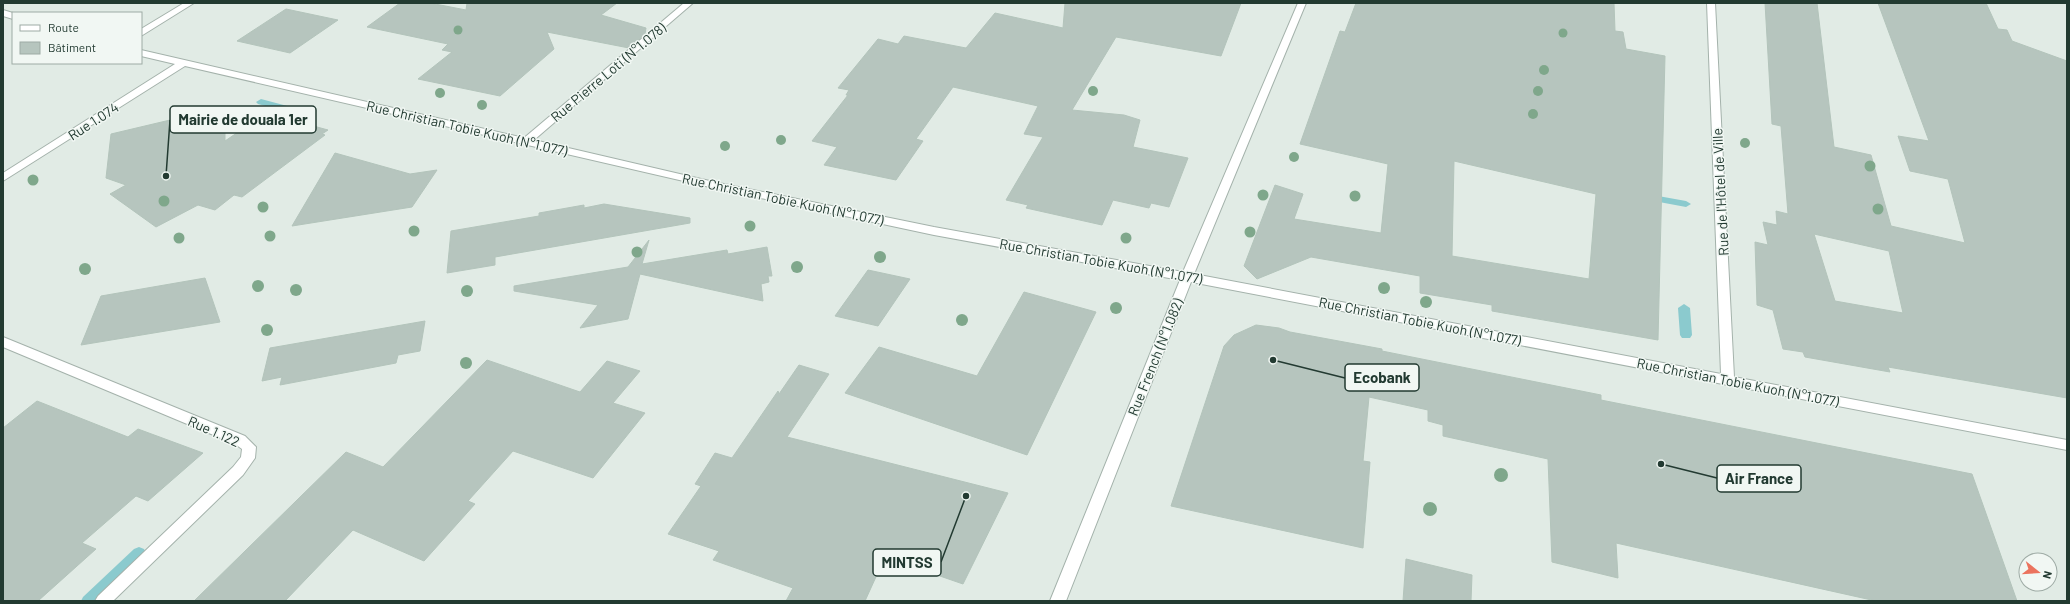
<svg xmlns="http://www.w3.org/2000/svg" width="2070" height="604" font-family="Barlow,sans-serif">
  <rect width="100%" height="100%" fill="#e1ebe5"/>
  <g fill="none" stroke-linecap="round" stroke-linejoin="round">
    <path fill="#8bcace" fill-rule="evenodd" d="M261 99 291 107 293 109 288 112 258 104 256 102Z
      M1647 194 1686 201 1691 204 1686 207 1643 199 1642 197 1643 195Z
      M1684 304 1690 308 1692 335 1690 338H1682L1680 335 1678 308Z
      M139 547 144 549 146 553 144 557 97 601H81L83 597 134 549Z"/>
  </g>
  <path fill="#b6c5be" stroke="#b3c4bb" fill-rule="evenodd" d="M400 3H430L466 10 467 3H617L601 15 646 28 645 34 629 48 547 32 554 49 500 96 418 79 452 52 442 50 448 44 367 27Z
    M1065 3H1241L1221 56 1116 37 1072 110 1124 115 1140 120 1133 147 1188 158 1169 207 1151 203 1149 208 1113 200 1102 225 1026 208 1028 205 1006 200 1043 137 1024 134 1038 106 953 87 916 139 923 141 896 180 824 165 837 147 812 141 848 95H846L849 90 838 88 878 39 898 44 904 36 966 48 995 13 1063 28Z
    M1356 3H1614L1615 31 1623 32 1626 49 1665 56 1658 340 1492 311V305L1420 293V276L1311 257 1257 279 1244 266 1275 185 1303 194 1294 219 1381 233 1388 164 1300 144 1340 31 1345 32ZM1454 161 1596 194 1589 279 1452 256Z
    M1765 3H1817L1834 147 1871 155 1891 226 1965 243 1948 179 1910 171 1898 136 1929 141 1878 3H1986L1998 29 2007 30 2012 41 2067 61V398L1888 367 1890 372 1805 357 1803 352 1783 349 1773 310 1757 305 1755 242 1768 245 1763 222 1777 225 1776 211 1788 214 1781 126 1772 124ZM1814 234 1889 251 1903 313 1835 301Z
    M286 9 338 20 290 53 237 41Z
    M225 107V141L266 113 328 130 322 134 325 135 242 197 234 195 215 210 198 205 156 227 110 194 126 185 106 178 111 134Z
    M335 153 410 174 437 170 412 207 292 226Z
    M604 204 690 218V223L495 257V265L447 273 451 231 539 216V213L584 205V208Z
    M649 240 642 264 727 250 728 254 767 247 772 276H768L769 282 761 284 763 301 640 274 628 319 580 328 598 305 514 291V286L628 267Z
    M868 270 910 279 878 326 835 316Z
    M205 278 220 322 81 345 101 296Z
    M1024 292 1096 312 1027 455 845 393 879 347 977 376Z
    M425 321 420 351 398 355 396 363 280 385 282 377 262 381 270 348Z
    M1256 325 1279 328 1290 332 1382 349V351L1601 395V400L1972 474 2017 601H1876L1616 543 1618 578 1552 562 1548 459 1443 436V425L1428 421V410L1369 397 1363 461 1370 462 1363 548 1171 506 1224 346 1234 335Z
    M487 360 580 392 607 361 640 371 613 403 645 413 593 478 513 451 468 501 475 504 424 561 353 530 285 601H194L346 452 383 467Z
    M799 365 829 374 787 437 1008 493 963 584 885 557 865 601H786L793 588 713 560 719 551 668 534 701 486 695 484 715 453 732 458 778 391 779 394Z
    M37 401 128 437 138 429 203 453 148 501 136 496 82 543 96 549 38 601H3V428Z
    M1406 559 1472 575 1471 601H1403Z"/>
  <g fill="none" stroke-linecap="round" stroke-linejoin="round">
    <defs>
      <path id="street" d="M184 3H194L141 36V29Z
        M684 3H693L534 140 714 182 934 227 1183 272 1298 3H1306L1194 274 1721 374 1707 3H1715L1734 377 2067 440V450L1191 282 1066 601H1050L1180 280 934 235 714 188 185 66 3 181V173L175 64 141 56V50L524 138Z
        M3 10 13 13V19L3 16Z
        M3 337 245 436 256 447 255 458 243 475 113 601H95L98 596 233 467 241 457 242 449 235 444 3 347Z"/>
    </defs>
    <use href="#street" stroke="#a4b2ab" stroke-width="2"/>
    <use href="#street" fill="#fff" fill-rule="evenodd"/>
  </g>
  <g fill="#7fa78b">
    <circle cx="458" cy="30" r="4.5"/>
    <circle cx="1563" cy="33" r="4.5"/>
    <circle cx="1544" cy="70" r="5"/>
    <circle cx="1093" cy="91" r="5"/>
    <circle cx="1538" cy="91" r="5"/>
    <circle cx="440" cy="93" r="5"/>
    <circle cx="482" cy="105" r="5"/>
    <circle cx="1533" cy="114" r="5"/>
    <circle cx="781" cy="140" r="5"/>
    <circle cx="1745" cy="143" r="5"/>
    <circle cx="725" cy="146" r="5"/>
    <circle cx="1294" cy="157" r="5"/>
    <circle cx="1870" cy="166" r="5.5"/>
    <circle cx="33" cy="180" r="5.5"/>
    <circle cx="1263" cy="195" r="5.5"/>
    <circle cx="1355" cy="196" r="5.5"/>
    <circle cx="164" cy="201" r="5.5"/>
    <circle cx="263" cy="207" r="5.5"/>
    <circle cx="1878" cy="209" r="5.5"/>
    <circle cx="750" cy="226" r="5.5"/>
    <circle cx="414" cy="231" r="5.5"/>
    <circle cx="1250" cy="232" r="5.5"/>
    <circle cx="270" cy="236" r="5.5"/>
    <circle cx="179" cy="238" r="5.5"/>
    <circle cx="1126" cy="238" r="5.5"/>
    <circle cx="637" cy="252" r="5.5"/>
    <circle cx="880" cy="257" r="6"/>
    <circle cx="797" cy="267" r="6"/>
    <circle cx="85" cy="269" r="6"/>
    <circle cx="258" cy="286" r="6"/>
    <circle cx="1384" cy="288" r="6"/>
    <circle cx="296" cy="290" r="6"/>
    <circle cx="467" cy="291" r="6"/>
    <circle cx="1426" cy="302" r="6"/>
    <circle cx="1116" cy="308" r="6"/>
    <circle cx="962" cy="320" r="6"/>
    <circle cx="267" cy="330" r="6"/>
    <circle cx="466" cy="363" r="6"/>
    <circle cx="1501" cy="475" r="7"/>
    <circle cx="1430" cy="509" r="7"/>
  </g>
  <g text-anchor="middle" dominant-baseline="central" stroke-width="3" stroke-linejoin="round" paint-order="stroke">
    <g font-size="14" fill="#223a31" stroke="#f1f7f3">
      <text transform="translate(608 72) rotate(-40)">Rue Pierre Loti (N°1.078)</text>
      <text transform="translate(93 121) rotate(-33)">Rue 1.074</text>
      <text transform="translate(467 128) rotate(13)">Rue Christian Tobie Kuoh (N°1.077)</text>
      <text transform="translate(1720 192) rotate(-93)">Rue de l'Hôtel de Ville</text>
      <text transform="translate(783 199) rotate(12)">Rue Christian Tobie Kuoh (N°1.077)</text>
      <text transform="translate(1101 261) rotate(10)">Rue Christian Tobie Kuoh (N°1.077)</text>
      <text transform="translate(1420 321) rotate(11)">Rue Christian Tobie Kuoh (N°1.077)</text>
      <text transform="translate(1155 357) rotate(-68)">Rue French (N°1.082)</text>
      <text transform="translate(1738 382) rotate(11)">Rue Christian Tobie Kuoh (N°1.077)</text>
      <text transform="translate(214 431) rotate(24)">Rue 1.122</text>
    </g>
  </g>
  <path fill="none" stroke="#223a31" stroke-width="1.5" d="M166 176L170 120M1273 360L1345 378M1661 464L1717 478M966 496L941 562"/>
  <g fill="#223a31" stroke="#f1f7f3" stroke-width="1.5">
    <circle cx="166" cy="176" r="4"/>
    <circle cx="1273" cy="360" r="4"/>
    <circle cx="1661" cy="464" r="4"/>
    <circle cx="966" cy="496" r="4"/>
  </g>
  <g fill="#f1f7f3" stroke="#223a31" stroke-width="1.5">
    <rect x="170" y="106" width="146" height="27" rx="4"/>
    <rect x="1345" y="364" width="74" height="27" rx="4"/>
    <rect x="1717" y="465" width="84" height="27" rx="4"/>
    <rect x="873" y="549" width="68" height="27" rx="4"/>
  </g>
  <g font-size="15" text-anchor="middle" font-weight="bold" fill="#223a31">
    <text x="243" y="125">Mairie de douala 1er</text>
    <text x="1382" y="383">Ecobank</text>
    <text x="1759" y="484">Air France</text>
    <text x="907" y="568">MINTSS</text>
  </g>
  <rect width="2070" height="604" fill="none" stroke="#223a31" stroke-width="8"/>
  <rect x="12" y="12" width="130" height="52" fill="#f1f7f3" stroke="#9eaba5"/>
  <rect x="20" y="25" width="20" height="6" fill="#ffffff" stroke="#9eaba5"/>
  <text x="48" y="32" font-size="12" fill="#223a31">Route</text>
  <rect x="20" y="42" width="20" height="12" fill="#b6c5be" stroke="#9eaba5"/>
  <text x="48" y="52" font-size="12" fill="#223a31">Bâtiment</text>
  <g transform="translate(2038 572) rotate(107)"><circle r="19" fill="#f1f7f3" stroke="#9eaba5"/>
  <path d="M0-3L7 15L0 10L-7 15Z" fill="#eb735e"/>
  <text y="-6" font-size="11" font-weight="bold" text-anchor="middle" fill="#223a31">N</text>
  </g>
</svg>
